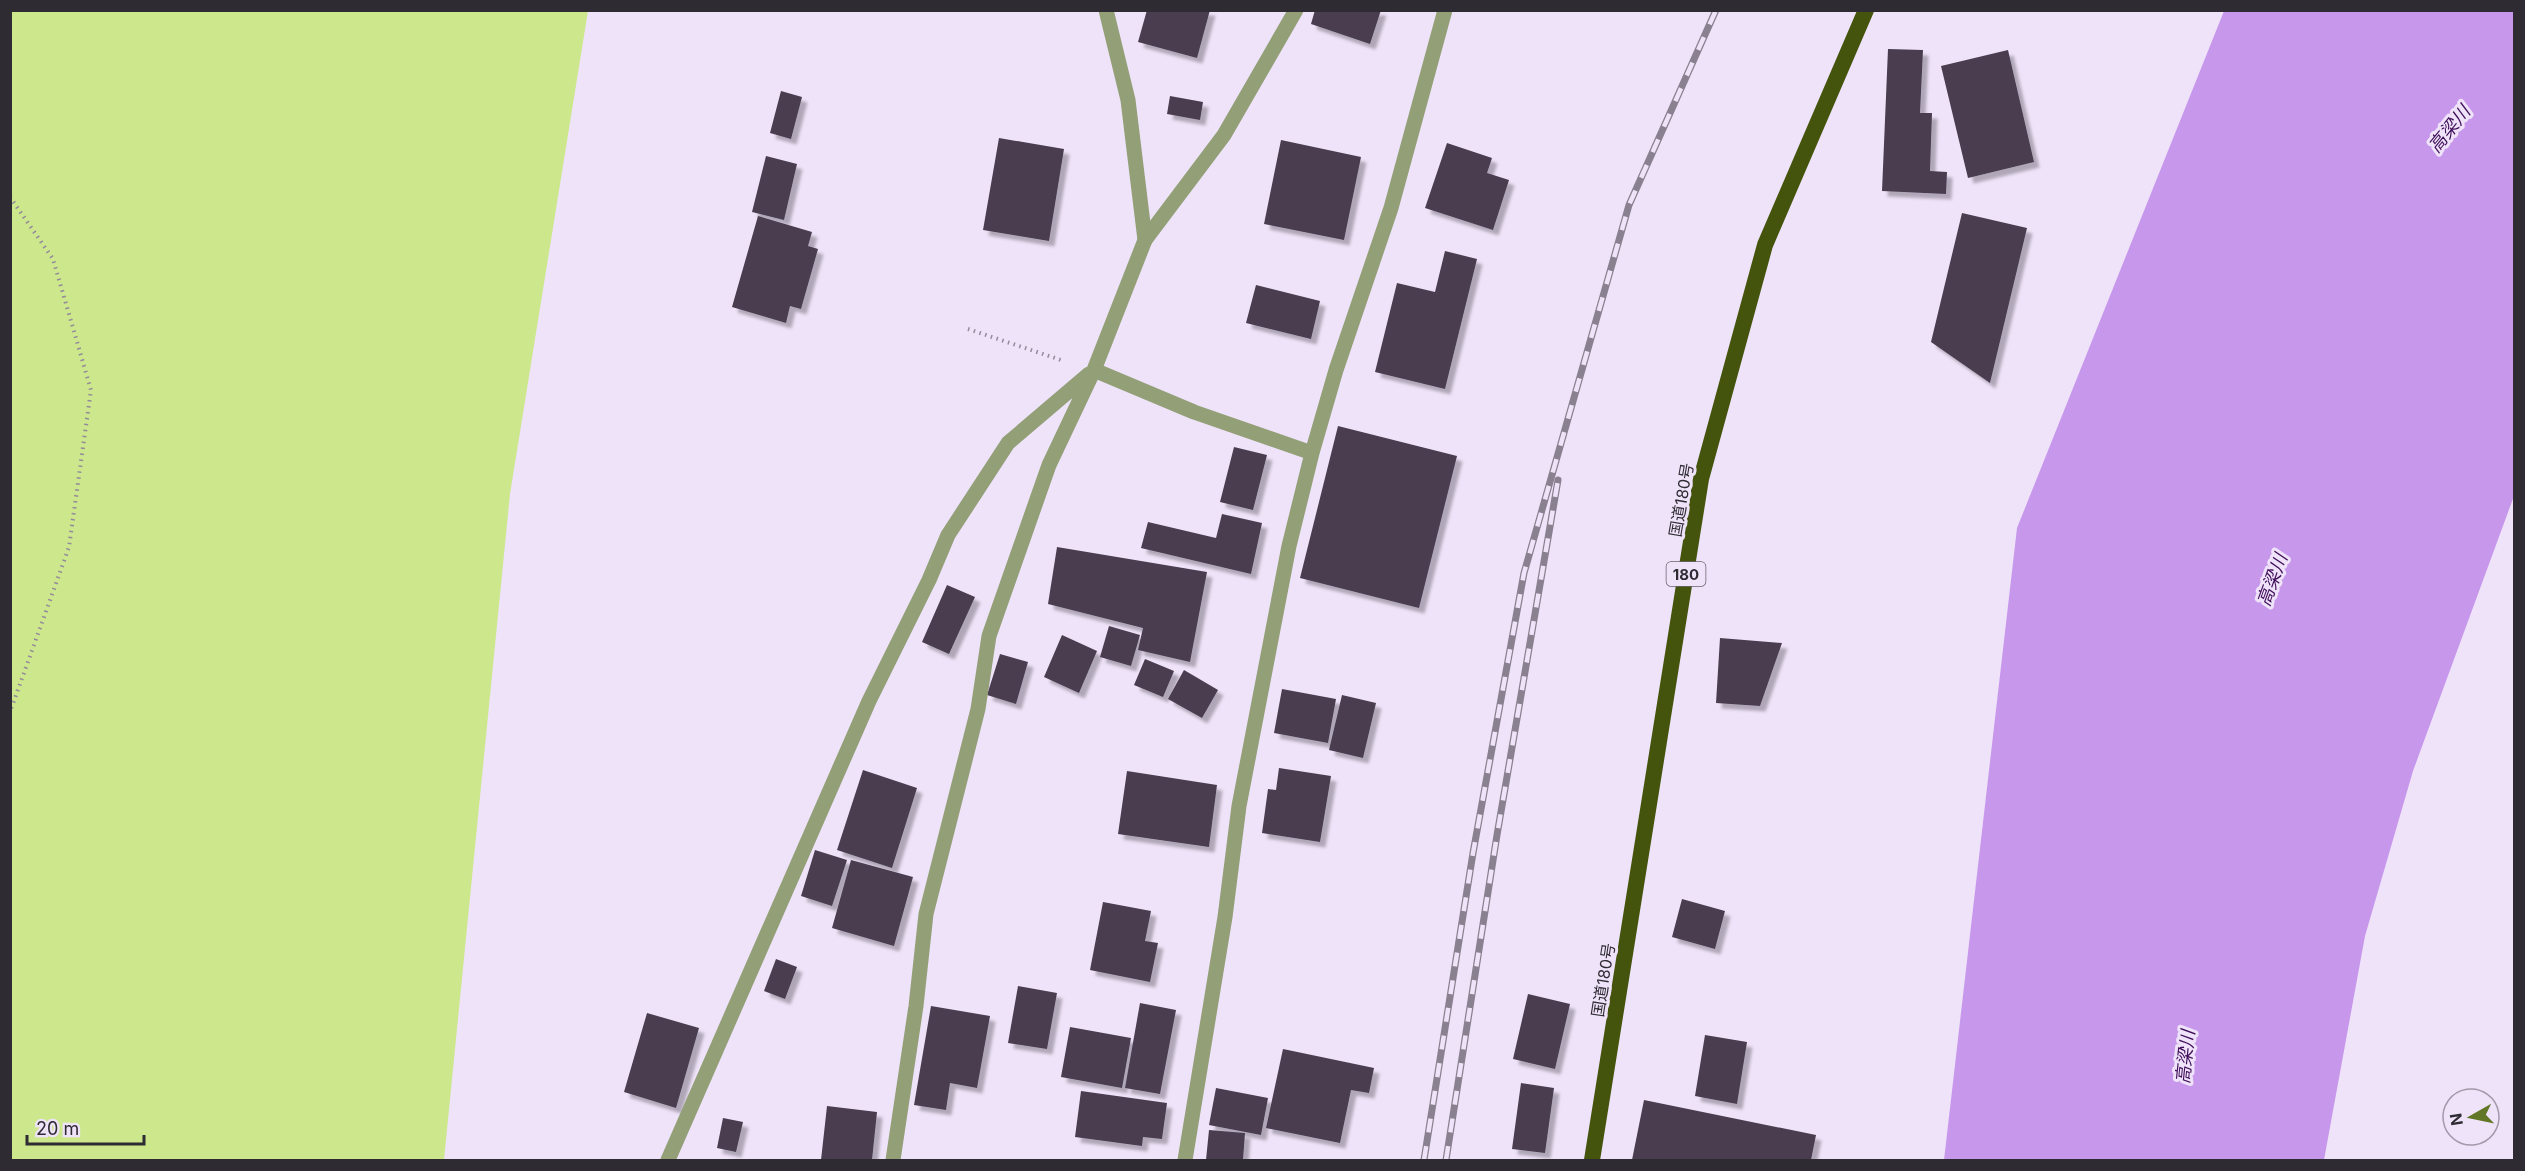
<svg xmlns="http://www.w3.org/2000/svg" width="2525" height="1171" font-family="Inter,'Noto Sans JP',sans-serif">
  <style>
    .green { fill: #cce78c }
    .water { fill: #c797ec }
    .building { fill: #483e50; filter: url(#shadow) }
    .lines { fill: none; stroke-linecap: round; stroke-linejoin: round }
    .path { stroke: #938b9a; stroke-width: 4; stroke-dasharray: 1.5 4.5; stroke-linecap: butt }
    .service { stroke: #929f77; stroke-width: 15 }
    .minor { stroke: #929f77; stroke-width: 15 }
    .trunk { stroke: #44540c; stroke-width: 16 }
    .rail-casing { stroke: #898190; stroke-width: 7 }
    .rail { stroke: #efe3f9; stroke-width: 4.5; stroke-dasharray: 14; stroke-linecap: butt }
    .labels { text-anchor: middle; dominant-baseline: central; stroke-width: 6; stroke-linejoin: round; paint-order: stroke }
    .shield { fill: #efe3f9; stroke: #69626e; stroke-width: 1.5 }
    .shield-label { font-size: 15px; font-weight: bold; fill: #2f2b33 }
    .street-label { font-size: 16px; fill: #2f2b33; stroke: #efe3f9 }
    .water-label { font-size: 18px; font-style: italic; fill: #3f0e5a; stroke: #efe3f9 }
  </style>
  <defs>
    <filter id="shadow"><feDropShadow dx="5.5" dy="5.5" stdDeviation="1.5" flood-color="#0004"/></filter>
  </defs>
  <rect width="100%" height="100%" fill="#efe3f9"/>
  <path class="green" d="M10,11H588L510,494L444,1160H11Z"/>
  <path class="water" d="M2224,11H2514V496L2413,771L2365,936L2324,1160H1944L2017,528Z"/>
  <path class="building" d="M1147,10H1210L1197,58L1138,42Z
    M1315,10H1381L1370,44L1311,24Z
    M1888,49L1923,50L1920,113H1932L1930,171L1947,172L1946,194L1882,191Z
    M2008,50L2034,162L1968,178L1941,66Z
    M781,91L802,97L791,139L770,133Z
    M1170,96L1203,102L1200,120L1167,114Z
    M999,138L1064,149L1049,241L983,230Z
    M1281,140L1361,157L1344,240L1264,224Z
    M1447,143L1492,158L1487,173L1509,180L1493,230L1425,208Z
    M766,156L797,164L784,220L752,212Z
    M1962,213L2027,228L1990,383L1931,342Z
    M758,216L812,232L808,246L818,249L801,309L790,306L786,323L732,307Z
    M1445,251L1477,259L1445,389L1375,372L1397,283L1435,292Z
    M1256,285L1320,301L1311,339L1246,323Z
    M1338,426L1457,456L1419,608L1300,578Z
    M1234,447L1267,455L1253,510L1220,502Z
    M1222,514L1262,523L1251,574L1141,548L1148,522L1216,538Z
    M1057,547L1207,572L1190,662L1138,650L1143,628L1048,604Z
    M947,585L975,597L949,654L922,642Z
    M1109,626L1140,635L1131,666L1100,657Z
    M1062,635L1097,651L1079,693L1044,677Z
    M1720,638L1782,643L1760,706L1716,703Z
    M1000,654L1028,662L1016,704L987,695Z
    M1145,659L1174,671L1163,697L1134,685Z
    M1184,670L1218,690L1202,718L1168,699Z
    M1282,689L1336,699L1328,743L1274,733Z
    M1342,695L1376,703L1363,758L1329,750Z
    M1279,768L1331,776L1320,842L1262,833L1268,789L1276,790Z
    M863,770L917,788L892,868L837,850Z
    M1127,771L1217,785L1209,847L1118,834Z
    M815,850L847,860L832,906L801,896Z
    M851,860L913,877L894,946L832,928Z
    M1682,899L1725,911L1715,949L1672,937Z
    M1103,902L1151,911L1145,941L1158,943L1150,982L1090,970Z
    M776,959L797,967L785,999L764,991Z
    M1018,986L1057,993L1047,1049L1008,1043Z
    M1528,994L1570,1004L1555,1069L1513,1059Z
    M1140,1003L1176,1010L1160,1094L1125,1088Z
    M931,1006L990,1016L977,1088L950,1083L946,1110L914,1105Z
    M647,1013L699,1028L676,1108L624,1092Z
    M1070,1027L1131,1038L1122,1088L1061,1077Z
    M1705,1035L1747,1042L1737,1104L1695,1096Z
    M1283,1049L1374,1068L1369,1093L1351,1090L1340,1143L1266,1128Z
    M1521,1083L1554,1088L1545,1153L1512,1149Z
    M1216,1088L1268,1098L1261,1135L1209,1125Z
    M1081,1091L1167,1103L1162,1139L1143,1137L1142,1146L1075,1137Z
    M1644,1100L1816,1135L1811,1160H1632Z
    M827,1106L877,1112L872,1160H821Z
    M723,1118L743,1122L736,1152L717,1148Z
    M1209,1130L1245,1133L1243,1160H1206Z"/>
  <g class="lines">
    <path class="path" d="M10,197L53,259L91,390L69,547L10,712
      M968,329L1061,360"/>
    <path class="service" d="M1145,240L1224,135L1296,10"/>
    <path class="minor" d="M1094,370L1194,412L1312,453
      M668,1160L869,701L929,580L948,535L1008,443L1089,374
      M893,1160L916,1006L926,914L978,709L989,636L1049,465L1094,370L1145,240L1128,100L1106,10
      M1185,1160L1225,917L1239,806L1289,546L1312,453L1336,370L1391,208L1445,10"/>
    <path class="trunk" d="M1592,1160L1701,479L1765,245L1866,10"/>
    <g class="rail-casing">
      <path id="rail" d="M1424,1160L1473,853L1524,573L1629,205L1716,10
        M1446,1160L1497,835L1558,480"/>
    </g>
    <use href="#rail" class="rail"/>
  </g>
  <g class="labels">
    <rect class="shield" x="1666.5" y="562" width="39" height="24" rx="4.5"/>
    <g class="shield-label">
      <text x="1686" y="574">180</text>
    </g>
    <g class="street-label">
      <text transform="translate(1681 500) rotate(-80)">国道180号</text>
      <text transform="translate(1603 980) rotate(-81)">国道180号</text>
    </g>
    <g class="water-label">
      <text transform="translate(2449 129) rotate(-51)">高梁川</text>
      <text transform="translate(2272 580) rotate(-70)">高梁川</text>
      <text transform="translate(2185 1057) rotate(-84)">高梁川</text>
    </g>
  </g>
  <rect width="2525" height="1171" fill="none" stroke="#2f2b33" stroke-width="24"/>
  <g transform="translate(2471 1117) rotate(261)"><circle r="28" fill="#efe3f9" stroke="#a299aa" stroke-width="1.5"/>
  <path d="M0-4.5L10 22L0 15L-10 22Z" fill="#617626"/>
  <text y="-9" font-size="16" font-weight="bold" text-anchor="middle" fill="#2f2b33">N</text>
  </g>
  <path d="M27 1135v9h117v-9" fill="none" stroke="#2f2b33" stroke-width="3"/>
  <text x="36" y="1135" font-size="18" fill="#2f2b33" stroke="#efe3f9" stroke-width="4.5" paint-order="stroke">20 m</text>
</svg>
